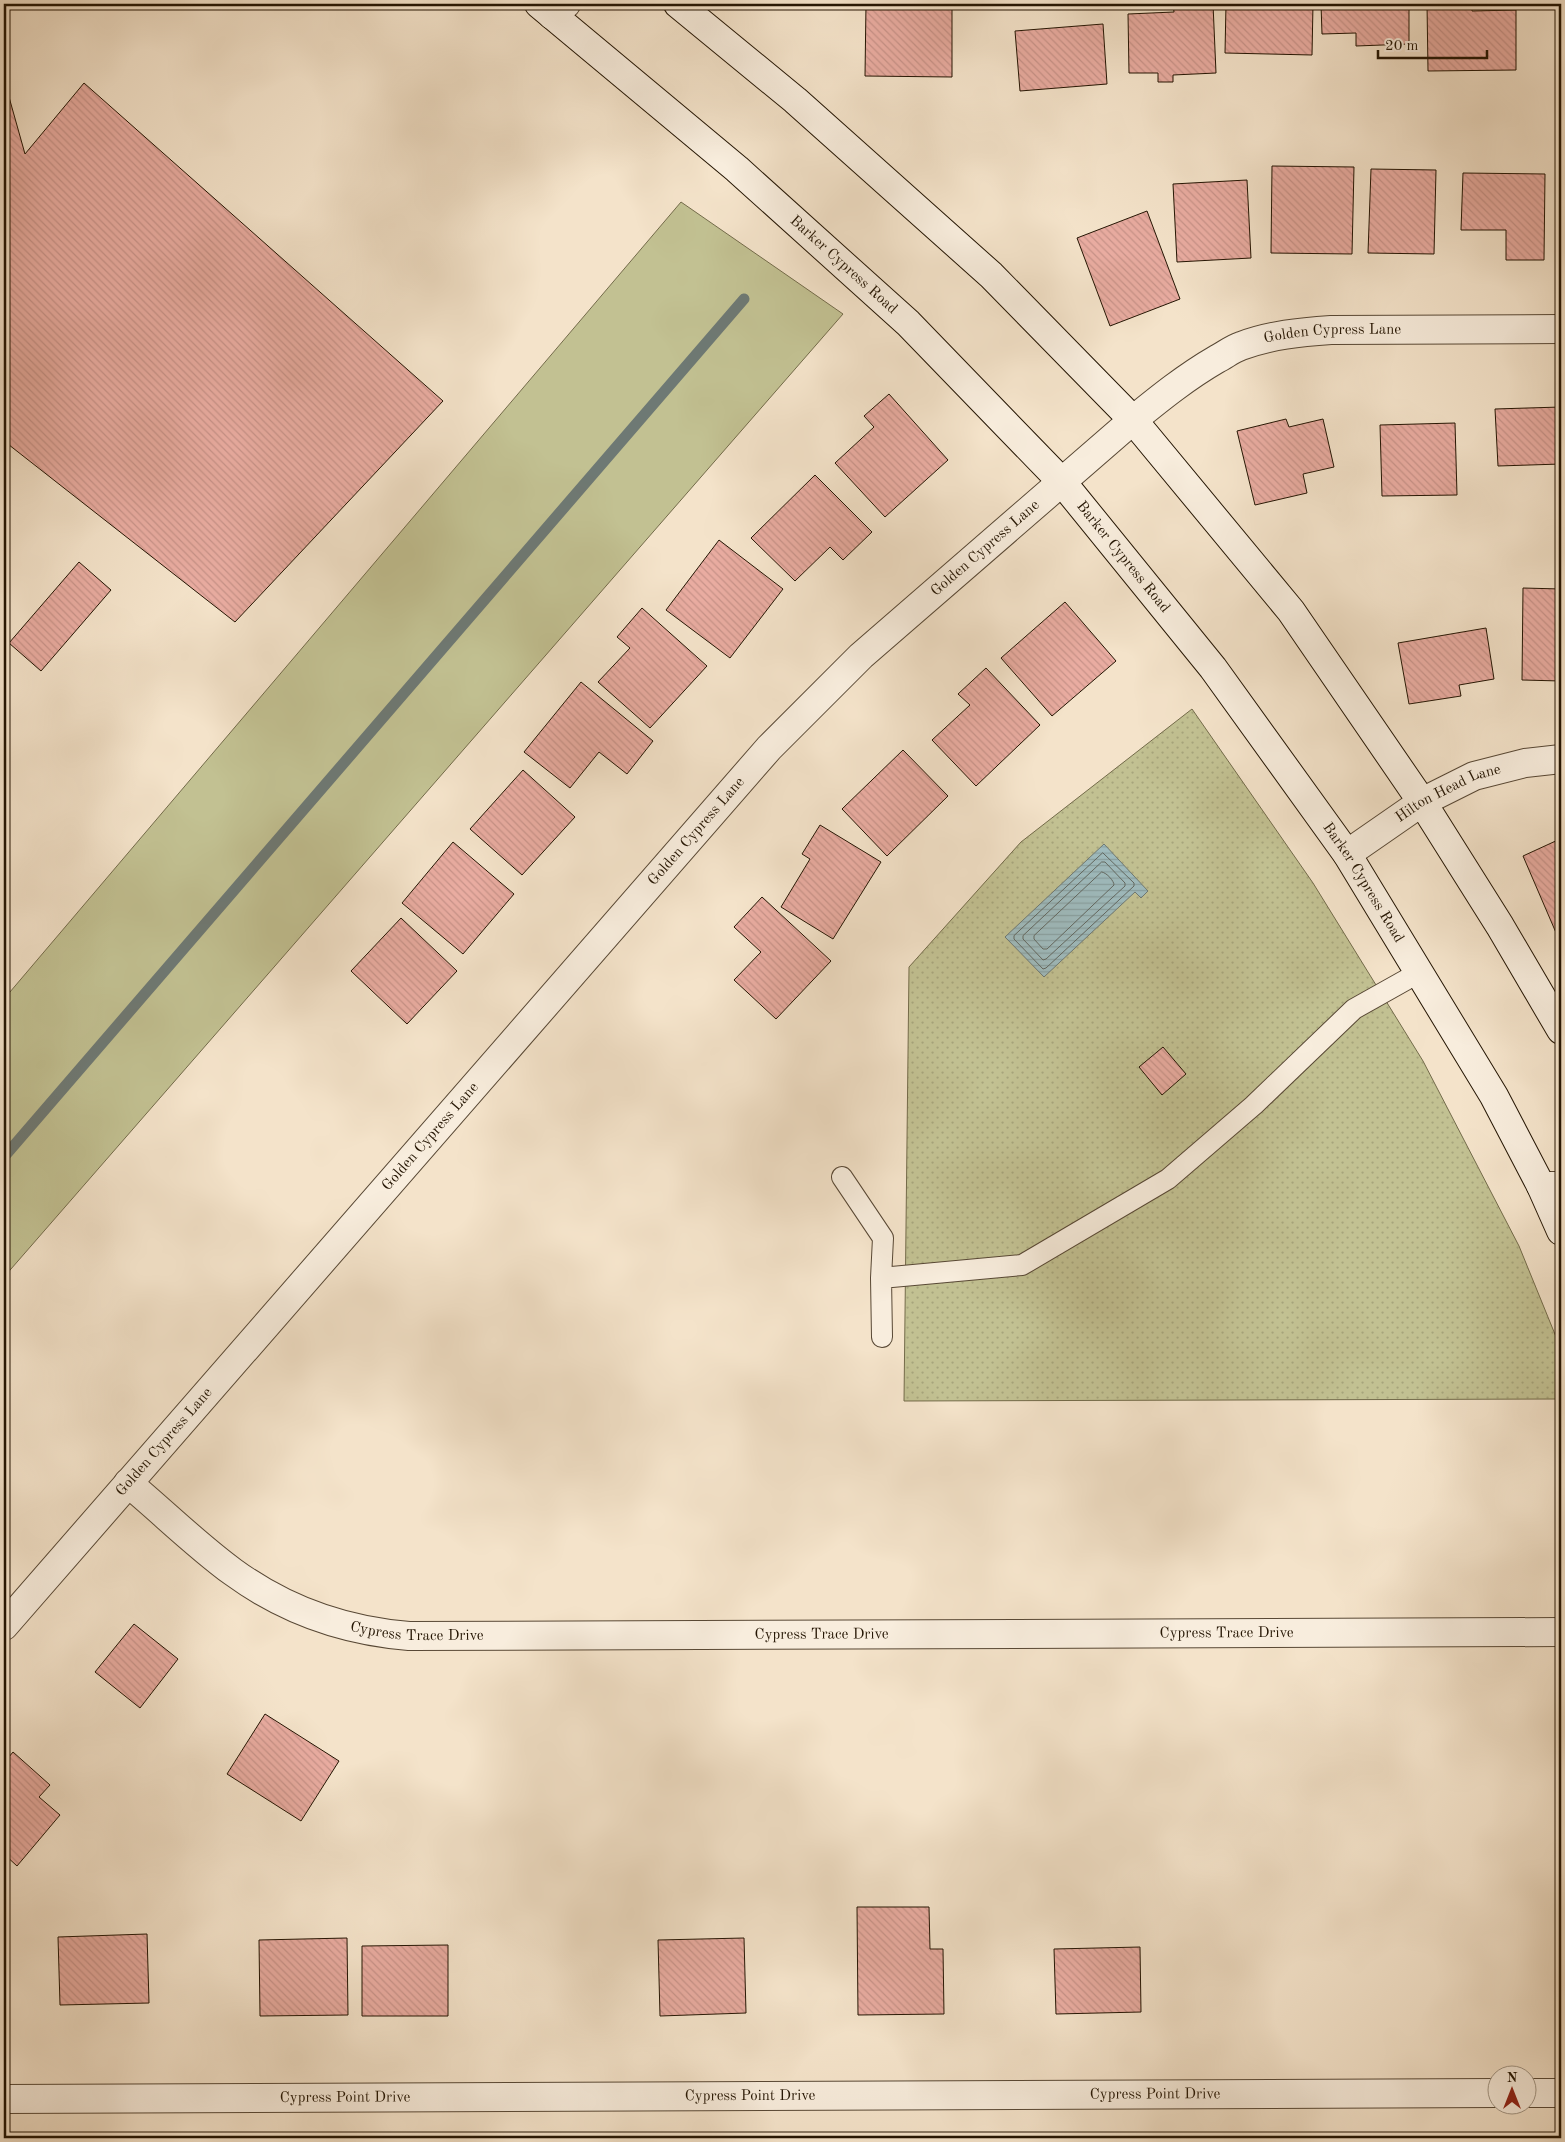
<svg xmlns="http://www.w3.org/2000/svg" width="1565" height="2142" font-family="'Old Standard TT',serif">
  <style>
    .green { fill: #c2c192; stroke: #736b4a }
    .park { fill: url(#park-dots); stroke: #736b4a }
    .water { fill: url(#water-rules); stroke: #6e7974 }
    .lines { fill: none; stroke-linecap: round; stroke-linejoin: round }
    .shore { stroke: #626861; stroke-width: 1 }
    .stream { stroke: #6e7974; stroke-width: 11 }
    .building { fill: url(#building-back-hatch); stroke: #241503 }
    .service-casing { stroke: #584835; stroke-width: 22 }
    .minor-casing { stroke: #584835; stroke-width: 30 }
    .secondary-casing { stroke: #241503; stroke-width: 30 }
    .service { stroke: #f8eddd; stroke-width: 20 }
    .minor { stroke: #f8eddd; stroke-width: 28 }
    .secondary { stroke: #f8eddd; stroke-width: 28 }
    .labels { text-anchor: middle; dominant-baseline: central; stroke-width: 4; stroke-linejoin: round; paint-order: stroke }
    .street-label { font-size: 15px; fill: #241503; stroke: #f8eddd }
  </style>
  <defs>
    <pattern id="park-dots" width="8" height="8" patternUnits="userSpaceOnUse" patternTransform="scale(1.25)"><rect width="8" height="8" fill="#c2c192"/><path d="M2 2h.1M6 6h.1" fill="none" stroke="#a7a57c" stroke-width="1.8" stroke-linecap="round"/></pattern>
    <pattern id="water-rules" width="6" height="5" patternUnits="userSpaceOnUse" patternTransform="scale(1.25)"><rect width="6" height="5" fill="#9fbcbf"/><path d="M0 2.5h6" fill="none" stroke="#89a1a2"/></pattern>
    <pattern id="building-back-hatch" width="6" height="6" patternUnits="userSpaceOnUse" patternTransform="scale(1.25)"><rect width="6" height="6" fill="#e9aca1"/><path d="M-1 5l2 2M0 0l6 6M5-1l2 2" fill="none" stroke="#c89389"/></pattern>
  </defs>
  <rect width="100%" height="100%" fill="#f4e3ca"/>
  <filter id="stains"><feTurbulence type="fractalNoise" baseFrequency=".004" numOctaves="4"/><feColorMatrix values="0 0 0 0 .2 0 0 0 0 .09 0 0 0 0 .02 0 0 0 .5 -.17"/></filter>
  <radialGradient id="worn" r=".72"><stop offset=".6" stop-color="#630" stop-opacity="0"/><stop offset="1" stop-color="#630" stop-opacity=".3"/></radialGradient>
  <path class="green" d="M681,202L843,314L4,1277V999Z"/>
  <path class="park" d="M1192,709L1313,883L1423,1061L1519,1246L1561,1349V1399L904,1401L909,967L1021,842Z"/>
  <path class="water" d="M1104,844L1148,891L1141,898L1135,892L1044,977L1005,937Z"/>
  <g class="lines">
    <path class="shore" d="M1103,853L1134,883V886L1046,968L1043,969L1014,939V936Z
      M1102,862H1105L1125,883V886L1046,959L1043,960L1023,939V936Z
      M1102,872C1107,873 1114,881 1114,885L1047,949H1043L1034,939V936Z"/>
    <path class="stream" d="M4,1157L744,299"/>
  </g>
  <path class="building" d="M866,4H952V77L865,76Z
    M1173,4H1213L1216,73L1173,75V82H1158V73H1129L1128,14L1174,12Z
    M1226,4H1313L1312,55L1225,53Z
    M1321,4H1409V44L1356,46V33L1322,34Z
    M1427,4H1472V11L1516,10V70L1428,71Z
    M1103,24L1107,84L1020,91L1015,31Z
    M84,83L443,401L235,622L4,441V92L9,97L25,154Z
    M1272,166L1354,167L1352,254L1271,253Z
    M1371,169L1436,170L1434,254L1368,253Z
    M1463,173L1545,174L1544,260H1506V230H1461Z
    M1247,180L1251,258L1177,262L1173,184Z
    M1147,211L1180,299L1110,326L1077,238Z
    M889,394L948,460L885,517L835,463L874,427L864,416Z
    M1561,407V464L1498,466L1495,409Z
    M1286,419L1289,427L1323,419L1334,467L1303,474L1307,493L1255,505L1237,431Z
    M1455,423L1457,495L1382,496L1380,425Z
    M815,475L872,532L843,560L830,547L795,581L751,538Z
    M719,540L783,589L730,658L666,610Z
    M79,562L111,590L41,671L9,643Z
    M1523,588L1561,589V681L1522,680Z
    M1065,602L1116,661L1052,716L1001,658Z
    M642,608L707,666L650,728L598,682L630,648L617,637Z
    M1486,628L1494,679L1459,685L1461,696L1409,704L1398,643Z
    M986,668L1040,725L976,786L932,740L970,705L958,694Z
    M581,682L653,741L627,774L599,752L570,788L524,752Z
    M903,750L948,796L887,856L842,809Z
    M523,770L575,817L522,875L470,829Z
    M820,825L881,862L833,939L781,907L810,859L802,854Z
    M1560,839L1561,842L1560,942L1523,856Z
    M453,842L514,894L463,954L402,903Z
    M762,897L831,961L776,1019L734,980L761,952L734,927Z
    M401,918L457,971L407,1024L351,971Z
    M1163,1047L1186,1074L1162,1095L1139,1067Z
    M134,1624L178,1659L140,1708L95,1672Z
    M265,1714L339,1761L301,1821L227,1774Z
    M13,1752L50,1785L39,1797L60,1815L17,1866L4,1854V1763Z
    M857,1907H929L930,1949H943L944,2014L858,2015Z
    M147,1934L149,2003L60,2005L58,1937Z
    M347,1938L348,2015L260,2016L259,1940Z
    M744,1938L746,2013L660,2016L658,1940Z
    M448,1945V2016H362V1946Z
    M1140,1947L1141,2012L1056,2014L1054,1949Z"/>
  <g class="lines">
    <g class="service-casing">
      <path id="service" d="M842,1177L883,1238L881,1278L882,1337
        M881,1278L1022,1265L1168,1179L1254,1105L1354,1009L1420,972"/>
    </g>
    <g class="minor-casing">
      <g id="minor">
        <path d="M552,15L566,4"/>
        <path id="s1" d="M1347,854L1422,802L1474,776L1525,763L1561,759"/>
        <path d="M1541,1186H1561"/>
        <path id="s2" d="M128,1483C163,1512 196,1545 233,1572C285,1610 345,1631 409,1636L1561,1632"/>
        <path id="s3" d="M4,1626L769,748L861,656L1133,420C1160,398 1186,377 1217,359C1225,355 1232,349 1241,346C1270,335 1301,332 1331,330L1561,329"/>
        <path d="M1528,2093H1561"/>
        <path id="s4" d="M4,2099L1498,2093"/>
      </g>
    </g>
    <g class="secondary-casing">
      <g id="secondary">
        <path id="s5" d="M539,4L737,169L908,323L1062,482L1213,668L1347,854L1494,1096L1541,1186L1561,1231"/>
        <path d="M678,4L795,100L991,275L1133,420L1291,611L1422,802L1500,926L1561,1030"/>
      </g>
    </g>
    <use href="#service" class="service"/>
    <use href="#minor" class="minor"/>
    <use href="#secondary" class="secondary"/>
  </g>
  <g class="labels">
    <g class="street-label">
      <text stroke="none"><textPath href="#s5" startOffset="401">Barker Cypress Road</textPath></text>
      <text stroke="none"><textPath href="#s3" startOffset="1879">Golden Cypress Lane</textPath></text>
      <text stroke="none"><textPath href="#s3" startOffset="1459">Golden Cypress Lane</textPath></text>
      <text stroke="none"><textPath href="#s5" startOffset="806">Barker Cypress Road</textPath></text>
      <text stroke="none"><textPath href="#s1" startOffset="119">Hilton Head Lane</textPath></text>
      <text stroke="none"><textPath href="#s3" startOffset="1054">Golden Cypress Lane</textPath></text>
      <text stroke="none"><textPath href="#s5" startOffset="1211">Barker Cypress Road</textPath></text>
      <text stroke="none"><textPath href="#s3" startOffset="649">Golden Cypress Lane</textPath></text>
      <text stroke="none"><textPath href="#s3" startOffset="244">Golden Cypress Lane</textPath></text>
      <text stroke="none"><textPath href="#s2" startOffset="335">Cypress Trace Drive</textPath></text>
      <text stroke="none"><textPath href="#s2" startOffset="1145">Cypress Trace Drive</textPath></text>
      <text stroke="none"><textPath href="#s2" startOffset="740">Cypress Trace Drive</textPath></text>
      <text stroke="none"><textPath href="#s4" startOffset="1151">Cypress Point Drive</textPath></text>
      <text stroke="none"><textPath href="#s4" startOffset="746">Cypress Point Drive</textPath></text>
      <text stroke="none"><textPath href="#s4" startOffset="341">Cypress Point Drive</textPath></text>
    </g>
  </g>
  <rect width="1565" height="2142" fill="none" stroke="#f4e3ca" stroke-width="20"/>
  <rect x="5" y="5" width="1555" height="2132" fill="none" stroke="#241503" stroke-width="2.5"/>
  <rect x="10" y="10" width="1545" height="2122" fill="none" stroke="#241503"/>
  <g transform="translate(1512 2090)"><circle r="24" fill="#f8eddd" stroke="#a39786"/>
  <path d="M0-4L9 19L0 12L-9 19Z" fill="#8f2418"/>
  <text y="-8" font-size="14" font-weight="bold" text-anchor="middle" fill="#241503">N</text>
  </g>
  <path d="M1378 50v8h109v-8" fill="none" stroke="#241503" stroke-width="2.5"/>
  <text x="1385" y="50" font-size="15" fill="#241503" stroke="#f8eddd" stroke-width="4" paint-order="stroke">20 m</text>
  <rect width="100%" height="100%" filter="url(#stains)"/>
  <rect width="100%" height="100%" fill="url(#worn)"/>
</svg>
